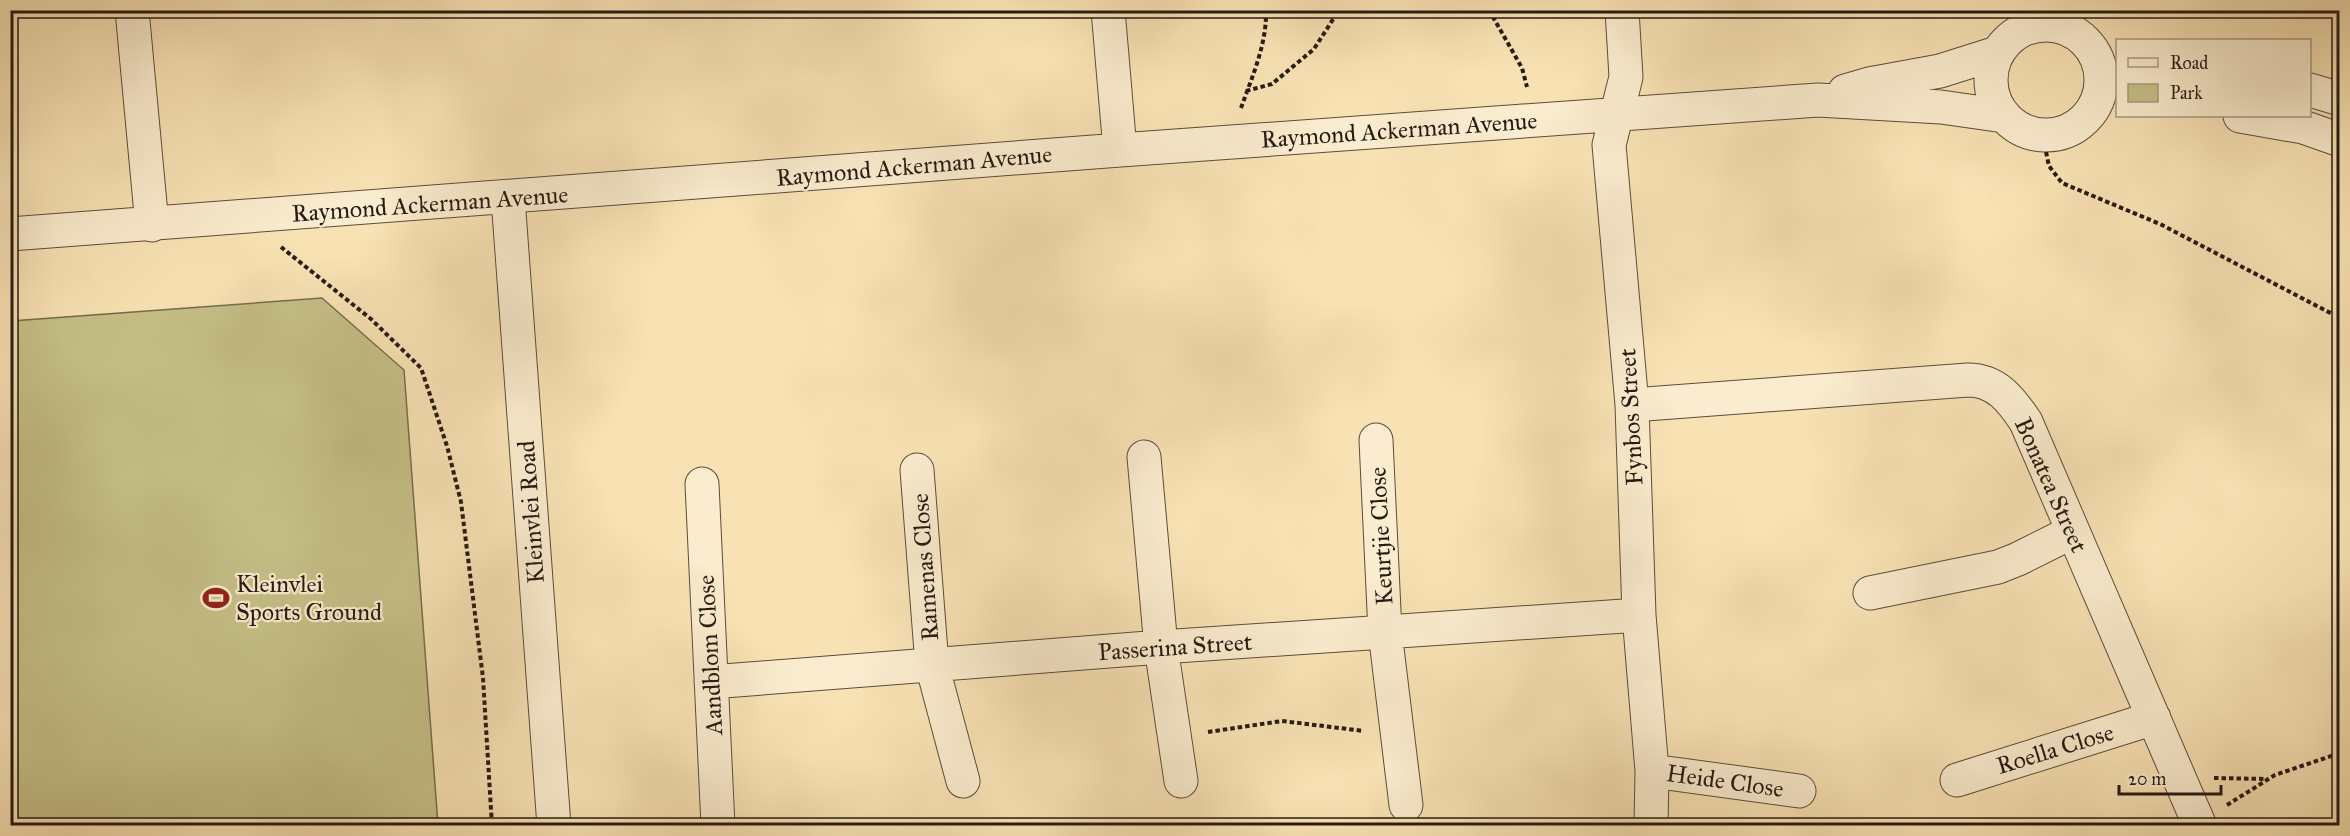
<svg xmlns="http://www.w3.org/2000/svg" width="2350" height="836" font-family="'IM FELL Great Primer',serif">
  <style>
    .green { fill: #c5c087; stroke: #766d4d; stroke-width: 1.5 }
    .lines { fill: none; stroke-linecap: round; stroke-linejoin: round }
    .minor-casing { stroke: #5b4c3b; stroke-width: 35 }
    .path { stroke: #271a13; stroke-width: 4; stroke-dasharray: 4.5 3; stroke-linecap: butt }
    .minor { stroke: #faecce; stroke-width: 33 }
    .labels { text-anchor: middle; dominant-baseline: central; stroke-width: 4.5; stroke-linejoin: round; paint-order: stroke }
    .street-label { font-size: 24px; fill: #271a13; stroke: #faecce }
    .poi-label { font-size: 24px; fill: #271a13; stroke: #faecce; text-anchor: start }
  </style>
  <rect width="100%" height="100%" fill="#f8e2b4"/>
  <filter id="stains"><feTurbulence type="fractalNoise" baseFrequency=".00333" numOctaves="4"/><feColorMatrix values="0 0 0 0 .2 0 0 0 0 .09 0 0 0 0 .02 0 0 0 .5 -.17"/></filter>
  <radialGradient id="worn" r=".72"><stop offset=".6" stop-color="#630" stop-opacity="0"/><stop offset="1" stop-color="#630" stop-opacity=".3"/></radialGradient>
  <path class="green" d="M322,298L404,370L438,825H11V321Z"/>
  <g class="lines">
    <g class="minor-casing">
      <path id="minor" d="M132,10L152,225
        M1108,10L1120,150
        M1622,10L1626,77L1609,145L1632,405L1639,615L1652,771L1651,826
        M1991 80a55 55 0 1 1 110 0a55 55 0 1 1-110 0Z
        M2310,90L2340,99
        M1845,91L1869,84L1940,71L1997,53
        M2240,116L2303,127L2340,140
        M508,198L554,826
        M10,234L1120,150L1818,100L1941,107L2004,116
        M1632,405L1968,380C1997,380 2012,401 2026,422L2200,826
        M1376,440L1385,632L1406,805
        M1144,457L1161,647L1181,781
        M917,470L932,665L963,781
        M702,484L718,826
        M1870,593L1998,567L2018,559L2072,532
        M711,682L1161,647L1639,615
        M1652,771L1799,791
        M1957,780L2154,718"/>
    </g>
    <path class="path" d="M1489,10L1522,68L1527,87
      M1246,91L1272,84L1314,49L1339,10
      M1241,108C1252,77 1267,44 1266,10
      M2046,152L2049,166L2062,183L2160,224L2340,318
      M281,247L371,319L421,368L447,446L461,502L483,678L492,826
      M1208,732L1282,721L1364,731
      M2214,778L2267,779
      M2227,805L2275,775L2340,753"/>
    <use href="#minor" class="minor"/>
  </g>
  <defs>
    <g id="stadium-bare" transform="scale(2.07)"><path d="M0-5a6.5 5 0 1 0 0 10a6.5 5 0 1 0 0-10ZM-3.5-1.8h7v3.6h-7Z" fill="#8f2418" stroke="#faecce" stroke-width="2.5" paint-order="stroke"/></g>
  </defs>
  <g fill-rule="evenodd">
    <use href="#stadium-bare" x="216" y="598"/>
  </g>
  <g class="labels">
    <g class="street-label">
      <text transform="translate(1399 130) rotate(-4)">Raymond Ackerman Avenue</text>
      <text transform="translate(914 166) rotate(-5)">Raymond Ackerman Avenue</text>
      <text transform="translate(430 204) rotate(-4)">Raymond Ackerman Avenue</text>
      <text transform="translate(1631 417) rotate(-93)">Fynbos Street</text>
      <text transform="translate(2051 485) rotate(66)">Bonatea Street</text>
      <text transform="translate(531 512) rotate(-94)">Kleinvlei Road</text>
      <text transform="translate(1381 536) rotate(-93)">Keurtjie Close</text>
      <text transform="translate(925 567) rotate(-94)">Ramenas Close</text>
      <text transform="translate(1175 647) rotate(-4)">Passerina Street</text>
      <text transform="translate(710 655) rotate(-93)">Aandblom Close</text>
      <text transform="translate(2055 749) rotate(-17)">Roella Close</text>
      <text transform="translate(1725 781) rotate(8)">Heide Close</text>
    </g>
    <g class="poi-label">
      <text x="236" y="584">Kleinvlei<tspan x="236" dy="28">Sports Ground</tspan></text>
    </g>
  </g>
  <rect width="2350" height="836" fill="none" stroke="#f8e2b4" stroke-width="36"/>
  <rect x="12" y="12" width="2326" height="812" fill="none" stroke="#271a13" stroke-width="3"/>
  <rect x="18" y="18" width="2314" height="800" fill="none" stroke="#271a13" stroke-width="1.5"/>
  <rect x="2116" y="39" width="195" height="78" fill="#faecce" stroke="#a69883" stroke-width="1.5"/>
  <rect x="2128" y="58" width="30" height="9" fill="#faecce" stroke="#a69883" stroke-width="1.5"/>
  <text x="2170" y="69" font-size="18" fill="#271a13">Road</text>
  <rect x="2128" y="84" width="30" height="18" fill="#c5c087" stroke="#a69883" stroke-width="1.5"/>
  <text x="2170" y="99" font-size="18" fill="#271a13">Park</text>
  <path d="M2119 785v9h102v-9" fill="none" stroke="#271a13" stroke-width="3"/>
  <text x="2128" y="785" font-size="18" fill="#271a13" stroke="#faecce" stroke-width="4.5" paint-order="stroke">20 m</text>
  <rect width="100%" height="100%" filter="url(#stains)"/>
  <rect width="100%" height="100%" fill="url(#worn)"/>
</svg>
